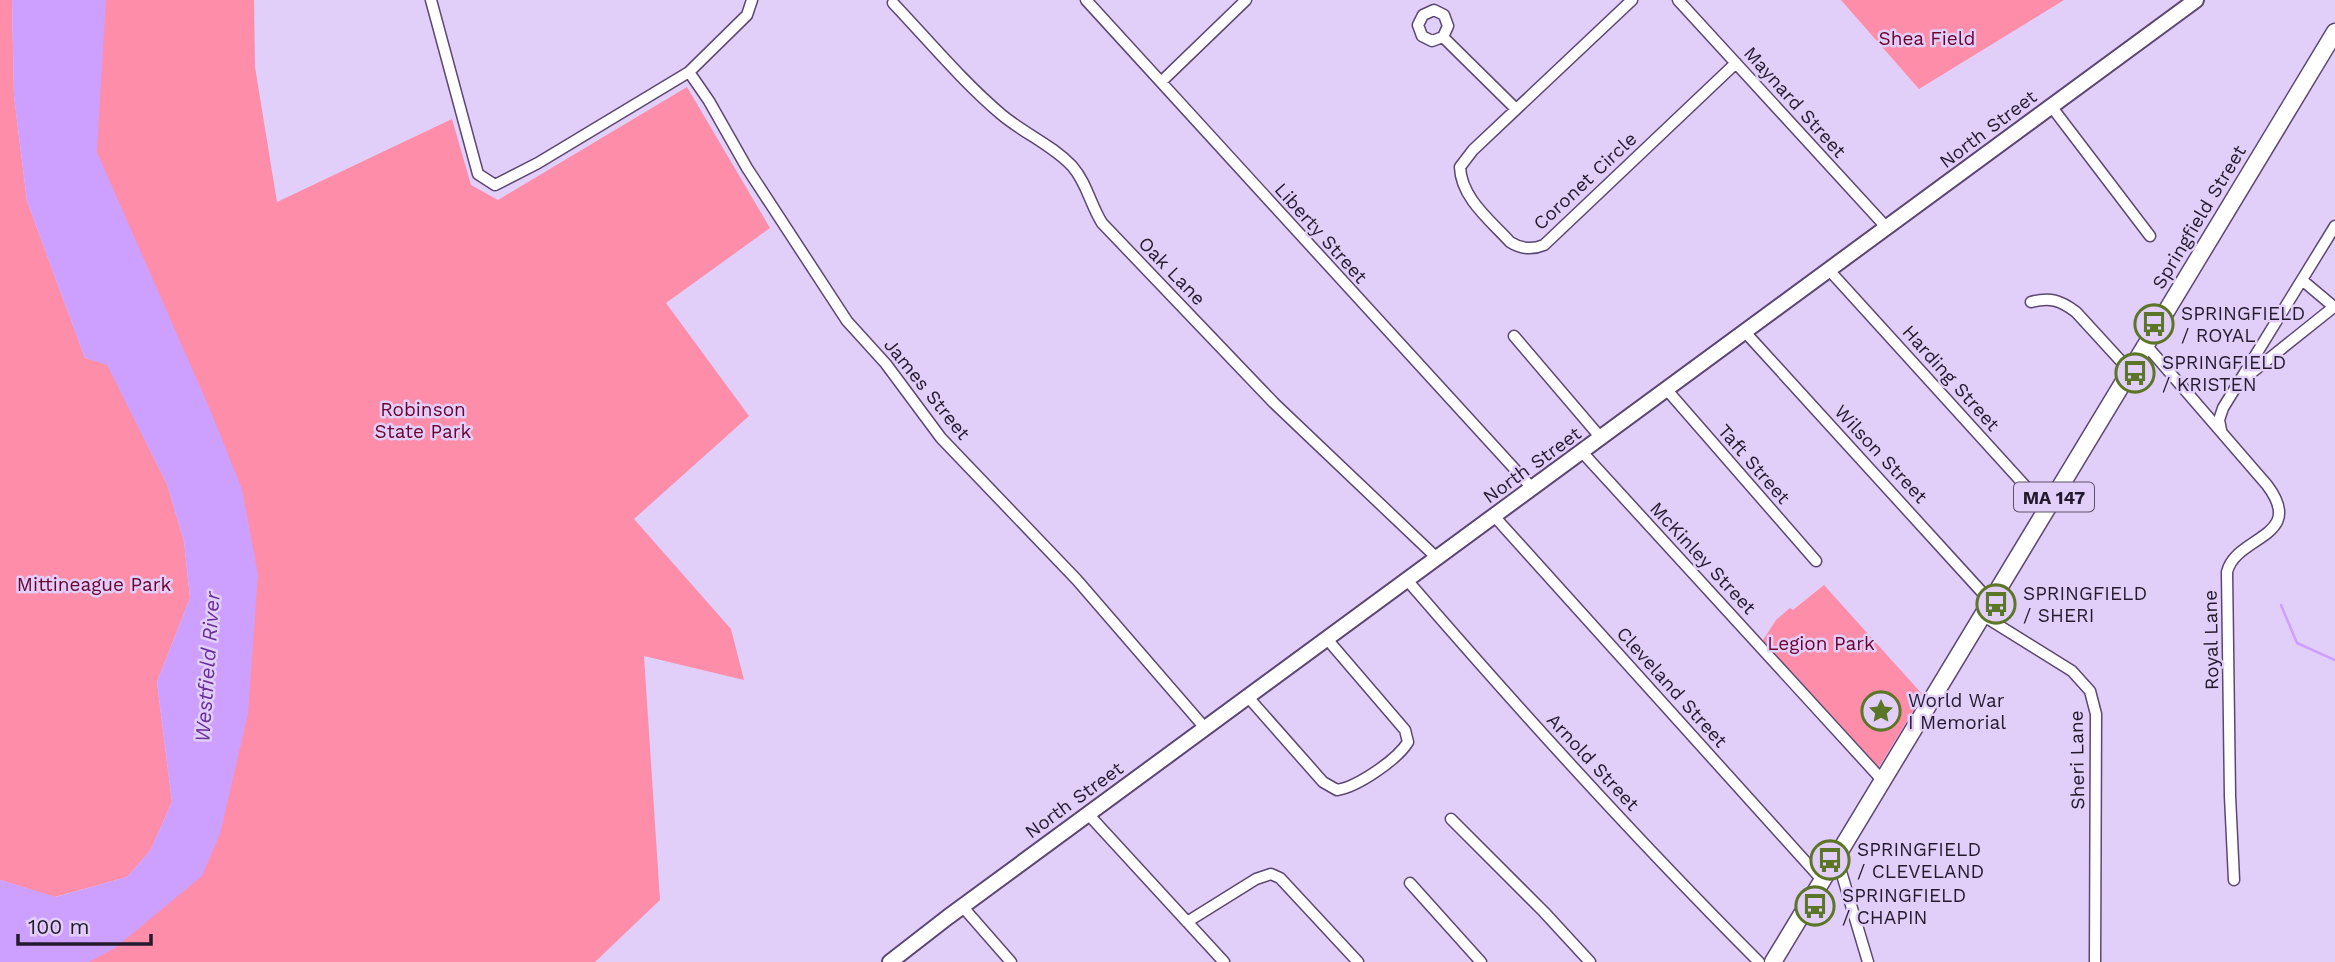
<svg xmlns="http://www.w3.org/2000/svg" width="2335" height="962" font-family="'Work Sans',sans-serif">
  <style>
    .green { fill: #fd8da8 }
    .water { fill: #cd9fff }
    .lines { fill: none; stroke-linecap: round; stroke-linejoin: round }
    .stream { stroke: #cd9fff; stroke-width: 2.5 }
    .street-casing { stroke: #5c4773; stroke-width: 13 }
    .secondary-casing { stroke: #5c4773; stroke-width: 18 }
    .primary-casing { stroke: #5c4773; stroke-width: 19 }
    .street { stroke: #fff; stroke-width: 10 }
    .secondary { stroke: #fff; stroke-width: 14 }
    .primary { stroke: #fff; stroke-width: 16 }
    .labels { text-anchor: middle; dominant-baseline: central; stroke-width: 5; stroke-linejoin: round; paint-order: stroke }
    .shield { fill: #e2cff9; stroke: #5c506a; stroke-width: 2 }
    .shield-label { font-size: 18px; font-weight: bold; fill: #231a2d }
    .park-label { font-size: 19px; fill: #6c012e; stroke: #e2cff9 }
    .street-label { font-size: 19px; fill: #231a2d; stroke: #e2cff9 }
    .poi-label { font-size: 19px; fill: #231a2d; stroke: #e2cff9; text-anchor: start }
    .water-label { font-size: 21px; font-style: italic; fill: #6b2f9c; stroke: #e2cff9 }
  </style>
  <rect width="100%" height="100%" fill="#e2cff9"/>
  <path class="green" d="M0,0H12L14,96L27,201L85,358L107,364L167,484L184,541L190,598L157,682L172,802L150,851L127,877L55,897L0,880Z
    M59,0H254L255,67L277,202L452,119L471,185L498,200L687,87L770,228L666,303L749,416L634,519L731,629L744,680L644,656L660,900L595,962H0L174,874L214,631L118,323Z
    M1841,0H2064L1919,89Z
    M1824,585L1923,695L1879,767L1763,640L1776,620L1790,608L1793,610Z"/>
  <path class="water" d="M12,0H106L97,152L212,414L242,489L258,574L248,714L220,834L202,876L115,948L89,962H0V880L56,897L127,877L150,851L172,802L157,682L190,598L184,541L167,484L107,365L85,358L27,201L14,96Z"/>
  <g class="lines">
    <path class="stream" d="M2281,605L2297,643L2335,660"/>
    <g class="street-casing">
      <path id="street" d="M431,0L478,174L495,185L538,163L689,72L747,15L752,0
        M1086,0L1532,488
        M1632,0L1473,150L1460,167C1461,198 1491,221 1510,242C1521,249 1532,250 1544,245L1736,63
        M1678,0L1887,228
        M893,3C929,41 963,82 1002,115C1025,134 1052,145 1072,166C1087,183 1090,204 1102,223L1274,403L1437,558
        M1443,37L1432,41L1422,36L1418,25L1423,15L1434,10L1444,15L1448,26L1443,37L1516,109
        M689,72L709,101L747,168L847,321L886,364L941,438L1077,580L1205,728
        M1161,82L1246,0
        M2051,106L2150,236
        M1829,270L2047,510
        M2302,280L2334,307
        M2031,302C2050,297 2060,300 2076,312L2130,371
        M1745,332L1990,601
        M1514,336L1601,438
        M2146,345L2267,485C2307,538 2236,535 2227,572L2230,796L2234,880
        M2245,378L2335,306
        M1667,390L1816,561
        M2221,430L2219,420L2223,408L2335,226
        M1582,452L1883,781
        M1494,516L1823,881
        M1407,580C1520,711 1637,840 1759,962
        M1982,615L2072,671L2090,691L2096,714L2095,962
        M1248,697L1323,782L1337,790C1357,787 1397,760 1408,742L1405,730L1327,639
        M1088,814L1224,962
        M1451,819L1544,912L1590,962
        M1837,858L1868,962
        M1410,883L1481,962
        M962,906L1011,962
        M1187,922L1256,879L1271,874L1280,878L1358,962"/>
    </g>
    <g class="secondary-casing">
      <path id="secondary" d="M890,962L948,917L2196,0"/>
    </g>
    <g class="primary-casing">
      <path id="primary" d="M1773,962L2335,32"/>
    </g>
    <use href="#street" class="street"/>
    <use href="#secondary" class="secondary"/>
    <use href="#primary" class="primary"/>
  </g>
  <defs>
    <g id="bus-ring" transform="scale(2.0125)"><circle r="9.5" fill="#e2cff9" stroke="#5c7628" stroke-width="1.5"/><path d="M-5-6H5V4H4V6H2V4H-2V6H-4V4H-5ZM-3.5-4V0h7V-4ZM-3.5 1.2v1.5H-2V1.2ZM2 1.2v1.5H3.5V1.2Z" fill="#5c7628"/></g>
    <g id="sight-ring" transform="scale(2.0125)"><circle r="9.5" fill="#e2cff9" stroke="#5c7628" stroke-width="1.5"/><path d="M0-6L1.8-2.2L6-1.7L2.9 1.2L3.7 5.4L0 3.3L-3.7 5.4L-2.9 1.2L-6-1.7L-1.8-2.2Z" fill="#5c7628"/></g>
  </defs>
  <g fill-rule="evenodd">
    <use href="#bus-ring" x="2154" y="324"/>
    <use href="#bus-ring" x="2135" y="373"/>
    <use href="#bus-ring" x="1996" y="604"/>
    <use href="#sight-ring" x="1881" y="711"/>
    <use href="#bus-ring" x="1830" y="860"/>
    <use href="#bus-ring" x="1815" y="906"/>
  </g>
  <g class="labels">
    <rect class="shield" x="2014" y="482.5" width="80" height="29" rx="5"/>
    <g class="shield-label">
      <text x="2054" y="497">MA 147</text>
    </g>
    <g class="park-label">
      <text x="1927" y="38">Shea Field</text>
      <text x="423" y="409">Robinson<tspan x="423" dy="22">State Park</tspan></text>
      <text x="94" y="584">Mittineague Park</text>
      <text x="1821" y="643">Legion Park</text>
    </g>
    <g class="street-label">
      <text transform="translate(1795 102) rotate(48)">Maynard Street</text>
      <text transform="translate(1988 129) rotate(-37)">North Street</text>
      <text transform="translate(1585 181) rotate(-43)">Coronet Circle</text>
      <text transform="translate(2199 217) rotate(-59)">Springfield Street</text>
      <text transform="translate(1321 233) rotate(48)">Liberty Street</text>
      <text transform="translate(1172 271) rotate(46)">Oak Lane</text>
      <text transform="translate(1951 378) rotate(48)">Harding Street</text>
      <text transform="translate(927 389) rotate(51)">James Street</text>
      <text transform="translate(1881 454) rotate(47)">Wilson Street</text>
      <text transform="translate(1754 464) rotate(49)">Taft Street</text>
      <text transform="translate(1532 465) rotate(-36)">North Street</text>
      <text transform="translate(1703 558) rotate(47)">McKinley Street</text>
      <text transform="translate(2211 640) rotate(-91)">Royal Lane</text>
      <text transform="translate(1672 687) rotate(48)">Cleveland Street</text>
      <text transform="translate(2077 760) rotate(-91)">Sheri Lane</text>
      <text transform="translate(1593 762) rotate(47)">Arnold Street</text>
      <text transform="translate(1074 800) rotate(-36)">North Street</text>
    </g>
    <g class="poi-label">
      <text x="2181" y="313">SPRINGFIELD<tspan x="2181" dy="22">/ ROYAL</tspan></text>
      <text x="2162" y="362">SPRINGFIELD<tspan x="2162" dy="22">/ KRISTEN</tspan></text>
      <text x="2023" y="593">SPRINGFIELD<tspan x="2023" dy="22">/ SHERI</tspan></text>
      <text x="1908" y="700">World War<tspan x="1908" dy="22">I Memorial</tspan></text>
      <text x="1857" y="849">SPRINGFIELD<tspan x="1857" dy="22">/ CLEVELAND</tspan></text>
      <text x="1842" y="895">SPRINGFIELD<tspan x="1842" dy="22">/ CHAPIN</tspan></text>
    </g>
    <g class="water-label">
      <text transform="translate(207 667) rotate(-86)">Westfield River</text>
    </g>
  </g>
  <path d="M18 934v10h133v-10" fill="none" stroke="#231a2d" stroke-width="3.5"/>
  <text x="28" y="934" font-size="21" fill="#231a2d" stroke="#e2cff9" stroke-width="5" paint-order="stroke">100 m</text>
</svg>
